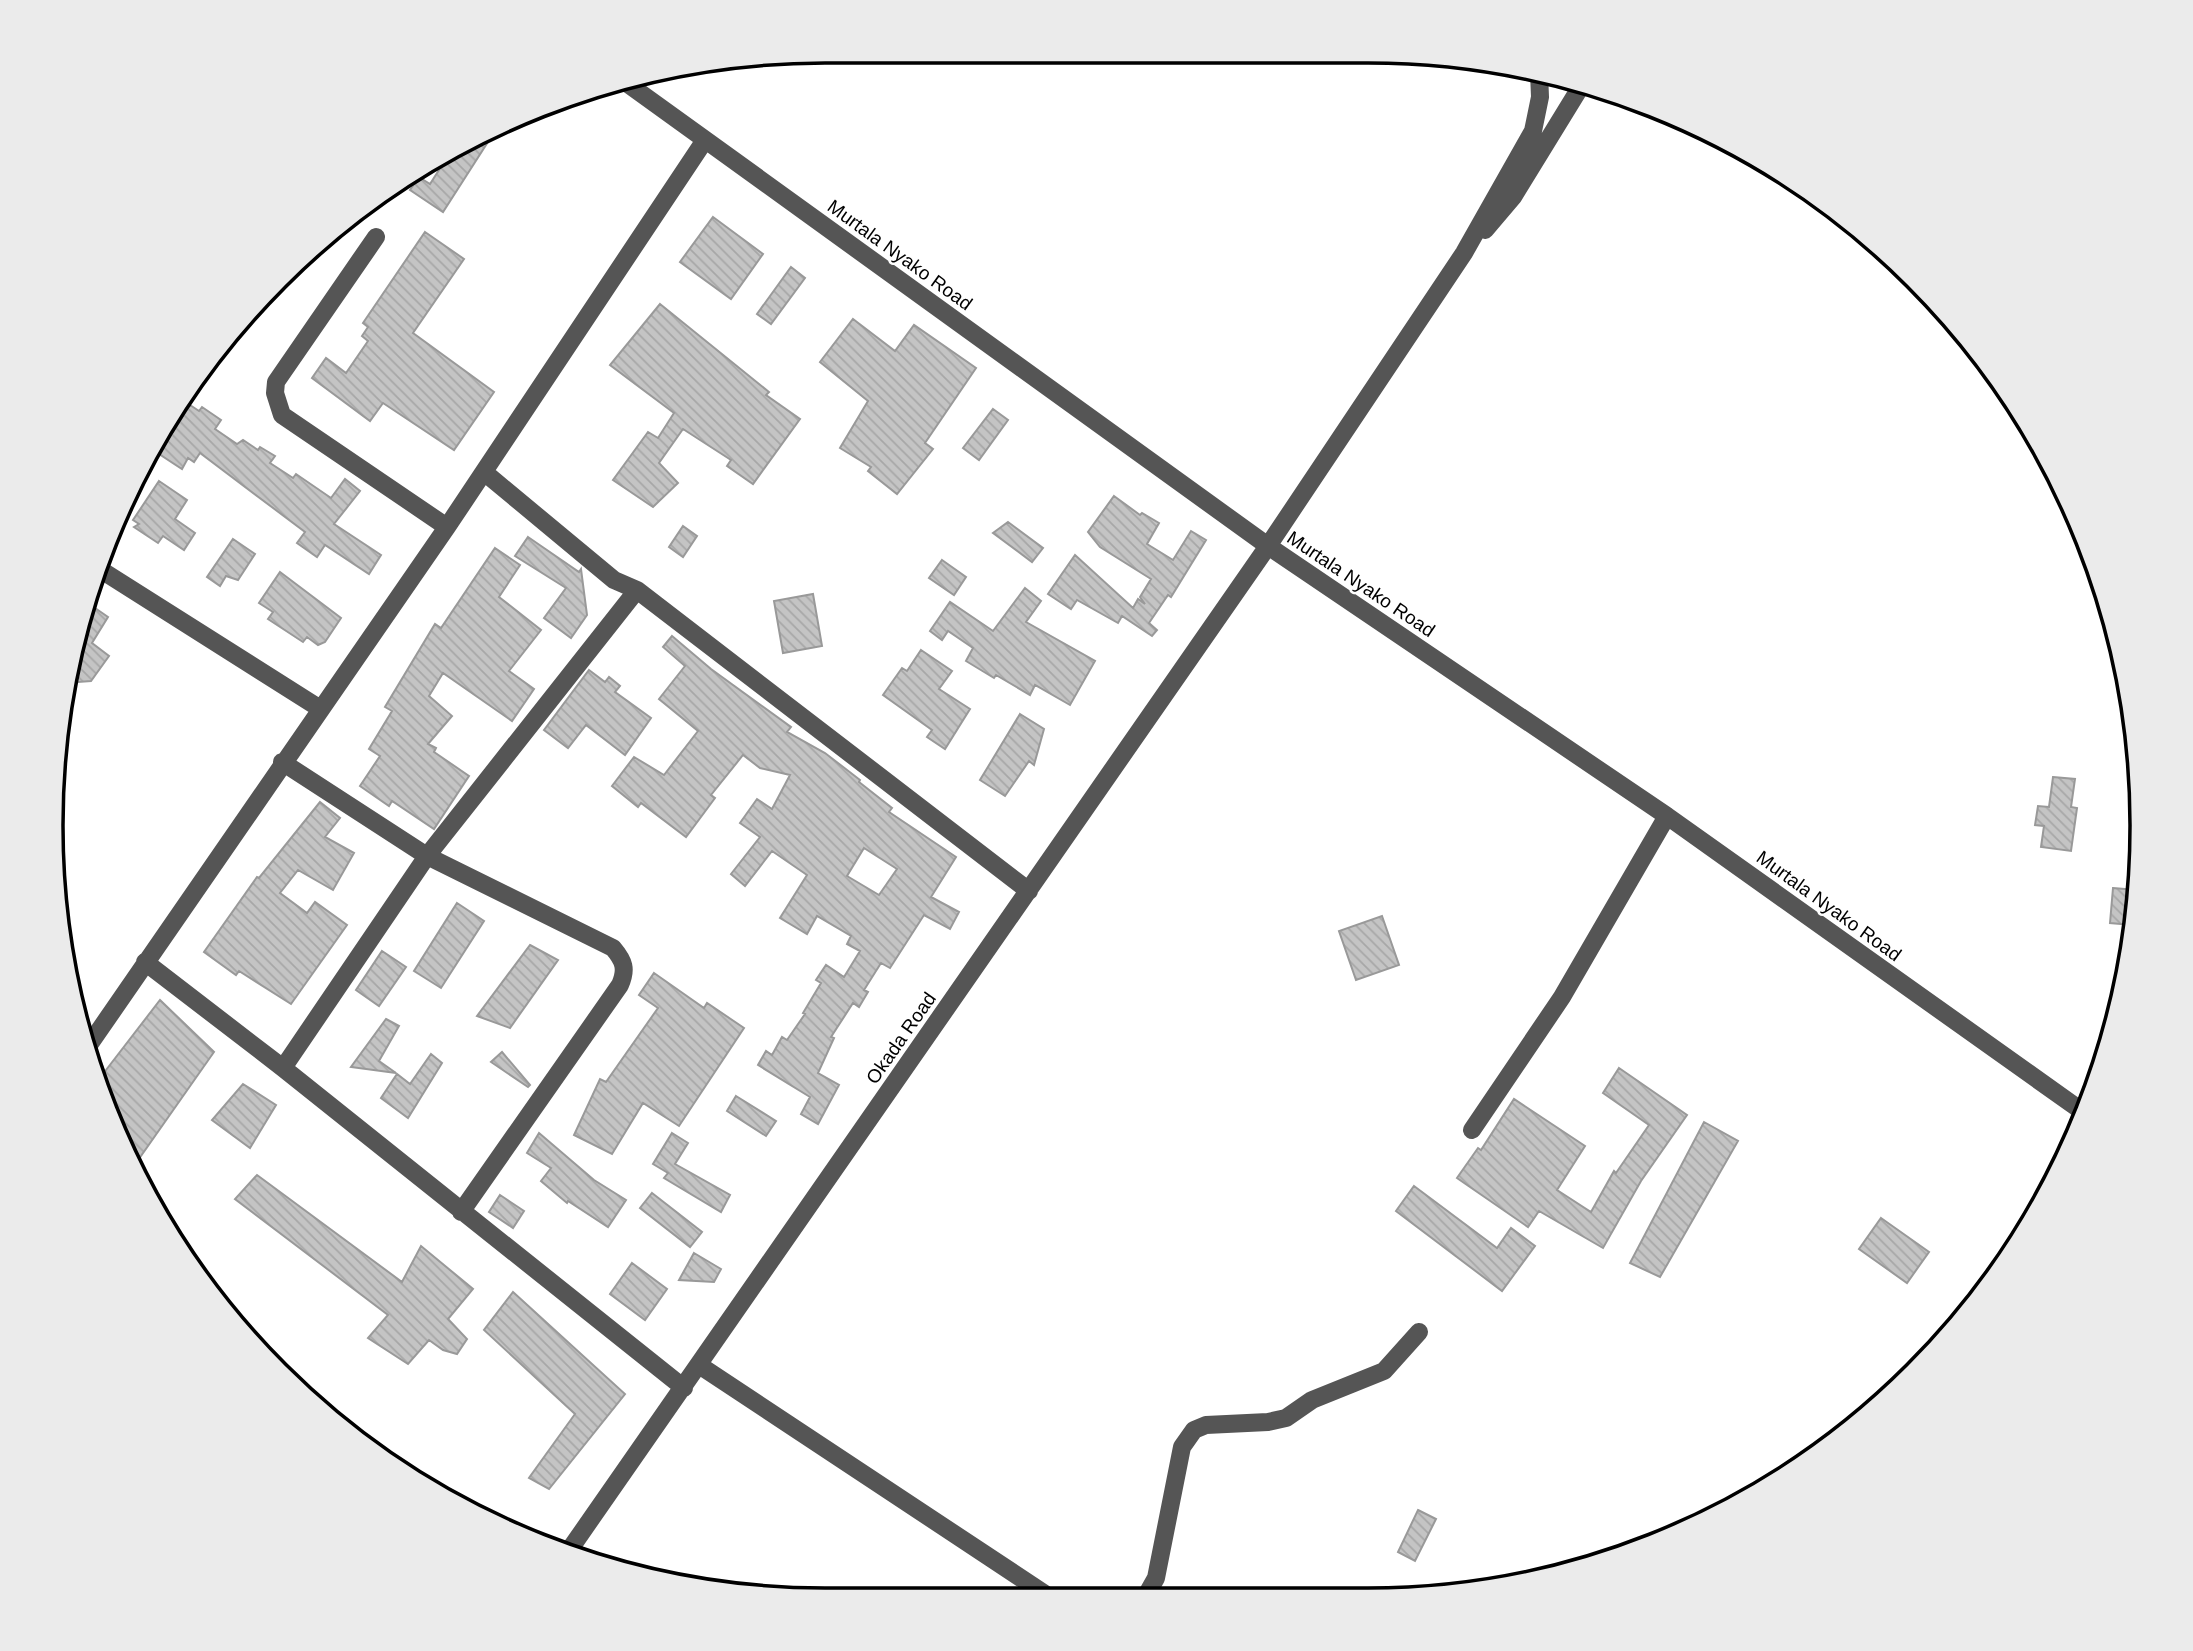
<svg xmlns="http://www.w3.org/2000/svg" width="2193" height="1651" font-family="Arial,sans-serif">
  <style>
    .building { fill: url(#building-back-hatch); stroke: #999; stroke-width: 2; fill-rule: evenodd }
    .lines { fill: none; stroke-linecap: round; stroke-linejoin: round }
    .minor { stroke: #555; stroke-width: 18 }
    .labels { text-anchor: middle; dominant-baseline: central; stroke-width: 5; stroke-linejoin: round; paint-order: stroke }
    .street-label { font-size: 19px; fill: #000; stroke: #fff }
    .rim { fill: none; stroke: #000; stroke-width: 3.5 }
  </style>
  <defs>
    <pattern id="building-back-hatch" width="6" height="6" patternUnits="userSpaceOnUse" patternTransform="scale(1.75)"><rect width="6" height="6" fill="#c4c4c4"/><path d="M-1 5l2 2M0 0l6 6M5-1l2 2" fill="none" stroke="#a7a7a7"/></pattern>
  </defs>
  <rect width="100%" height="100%" fill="#fff"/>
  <path class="building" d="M495,131L443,212L410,190L419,177L430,184L453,148Z
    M713,217L763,254L731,299L680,262Z
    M425,232L464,259L413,333L494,392L454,450L383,403L370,421L312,378L326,358L346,373L368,341L362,336L368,327L363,323Z
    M791,267L805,278L771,324L757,314Z
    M660,304L769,392L766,395L800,419L753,484L727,466L731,460L683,429L659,463L678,483L653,507L613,480L648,432L658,438L674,413L610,365Z
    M853,319L895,351L914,325L976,368L925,443L933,449L897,494L868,471L871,467L840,448L868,401L820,362Z
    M190,405L199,411L202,407L221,420L215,429L237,444L243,440L258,450L260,447L275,456L270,463L293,478L296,474L331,498L345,479L360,491L334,524L381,555L369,574L325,545L317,557L297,543L305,532L200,453L194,462L188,458L182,469L159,454Z
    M993,409L1008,420L979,460L963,448Z
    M159,481L187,500L175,519L195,533L184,550L163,536L158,543L134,527L139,524L133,520Z
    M1114,496L1140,515L1142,513L1159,523L1147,544L1173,560L1191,531L1206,540L1171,597L1168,595L1149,623L1157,630L1152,636L1122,616L1118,623L1077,600L1071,609L1048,594L1075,555L1133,608L1138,599L1145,604L1140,597L1151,579L1100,547L1088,532Z
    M1008,522L1043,548L1032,562L993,533Z
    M683,526L697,536L683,557L669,547Z
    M528,537L579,572L581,569L587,615L571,638L544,618L566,588L515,556Z
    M233,539L255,554L238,580L226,576L220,586L207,577Z
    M495,548L520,565L499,597L541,630L509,671L534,689L512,721L443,673L429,696L452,716L428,744L436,748L434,752L469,776L434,829L392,801L389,806L360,786L380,756L369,749L392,711L385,707L435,624L441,628Z
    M942,560L966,577L954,595L929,578Z
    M280,572L341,618L325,642L318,645L307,637L303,642L268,619L273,612L259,603Z
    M1025,588L1041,601L1026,622L1095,661L1070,705L1035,685L1030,695L996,675L994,678L966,661L973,648L948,631L942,640L930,631L950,602L993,631Z
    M813,594L822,646L783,653L774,601Z
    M95,608L108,617L92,643L109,656L91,681L65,683L87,611Z
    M672,636L711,669L791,727L787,732L825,753L860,780L859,782L892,808L889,812L956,857L931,897L959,912L950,929L924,915L890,968L881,963L864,990L868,992L859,1007L853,1003L831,1037L834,1038L818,1073L839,1085L818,1124L801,1114L810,1097L758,1065L766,1051L772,1055L782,1037L787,1040L805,1014L803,1013L821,983L816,980L826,965L844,977L860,951L847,944L851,936L817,916L807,934L780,918L807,875L772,851L745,886L731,874L760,837L740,823L757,799L772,809L790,775L760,768L743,755L711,795L715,798L686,837L641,803L638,807L612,786L634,757L664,775L698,731L659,699L685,666L663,647ZM864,848L897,869L879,895L847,876Z
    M921,650L952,671L939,689L970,709L945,749L927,737L932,730L883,695L902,668L907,671Z
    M589,670L605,682L609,677L620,686L615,692L651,718L625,755L586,725L568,748L544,730Z
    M1020,714L1044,729L1034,765L1029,761L1005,796L980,780Z
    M2053,777L2075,779L2071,807L2077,808L2071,851L2041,847L2044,826L2035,825L2038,806L2049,807Z
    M320,802L340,818L325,837L354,853L333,890L298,870L280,893L307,913L315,902L347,925L291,1004L239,971L236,975L204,952L257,877L259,878Z
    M2113,888L2136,890L2132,925L2110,923Z
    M457,903L484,921L441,988L414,971Z
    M1382,916L1399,965L1356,980L1339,931Z
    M530,945L558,960L510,1028L477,1016Z
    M382,951L406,967L379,1006L356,990Z
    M654,973L704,1008L707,1003L744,1028L679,1126L643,1103L612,1154L574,1135L600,1079L606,1082L658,1008L639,995Z
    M160,1000L214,1052L136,1163L96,1083Z
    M386,1019L399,1026L379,1061L396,1073L351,1067Z
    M502,1052L530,1085L528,1087L491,1062Z
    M431,1054L442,1063L408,1118L381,1098L397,1074L410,1084Z
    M1619,1068L1687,1115L1641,1181L1603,1248L1539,1211L1528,1227L1457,1178L1478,1148L1481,1150L1514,1099L1585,1146L1557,1190L1591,1212L1614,1171L1616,1173L1649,1125L1603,1093Z
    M243,1084L276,1105L250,1148L212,1120Z
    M736,1096L776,1121L766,1136L727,1111Z
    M1704,1122L1738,1141L1660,1277L1630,1263Z
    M539,1133L594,1180L626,1200L608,1227L568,1201L567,1203L541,1181L551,1168L527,1153Z
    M672,1133L688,1143L675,1164L730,1195L721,1212L664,1178L668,1173L653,1164Z
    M257,1175L402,1282L421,1246L473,1289L448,1319L467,1339L457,1354L443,1350L429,1340L408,1364L368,1338L388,1315L235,1199Z
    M1414,1186L1497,1248L1511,1228L1535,1246L1502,1291L1396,1211Z
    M652,1193L702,1232L690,1247L640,1208Z
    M500,1195L524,1211L513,1228L489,1212Z
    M1881,1218L1929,1252L1907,1283L1859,1249Z
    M694,1253L721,1269L714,1282L679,1280Z
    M632,1263L667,1289L645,1320L610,1294Z
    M513,1292L625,1394L549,1489L529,1478L575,1414L484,1330Z
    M1418,1510L1436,1519L1415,1561L1398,1552Z"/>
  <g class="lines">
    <path class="minor" d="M621,79L1268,546L1667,816L2086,1114
      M1485,230L1513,197L1583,83
      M376,237L276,382L275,393L282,415L447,527
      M484,472L614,580L637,590L1029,891
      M101,570L319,708
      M282,762L427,856L613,948C624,961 627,969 620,985L461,1212
      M145,962L283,1068L684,1388
      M87,1048L447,527L705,140
      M283,1068L427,856L637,590
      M1472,1130L1562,997L1667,816
      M699,1365L1045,1594
      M568,1552L1268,546L1464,253L1533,131L1540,97L1539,72
      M1147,1594L1156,1578L1182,1447L1194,1430L1206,1425L1268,1422L1286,1418L1312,1400L1384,1371L1419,1332"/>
  </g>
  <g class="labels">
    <g class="street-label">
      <text transform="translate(900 255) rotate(36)">Murtala Nyako Road</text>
      <text transform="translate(1361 584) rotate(34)">Murtala Nyako Road</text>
      <text transform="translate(1829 906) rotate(36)">Murtala Nyako Road</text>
      <text transform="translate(901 1038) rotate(-55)">Okada Road</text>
    </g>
  </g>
  <path d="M0 0H2193V1651H0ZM825 63H1368A762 762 0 0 1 2130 825V826A762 762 0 0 1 1368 1588H825A762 762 0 0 1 63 826V825A762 762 0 0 1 825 63Z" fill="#ebebeb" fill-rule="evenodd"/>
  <path class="rim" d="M825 63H1368A762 762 0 0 1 2130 825V826A762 762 0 0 1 1368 1588H825A762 762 0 0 1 63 826V825A762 762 0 0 1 825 63Z"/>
</svg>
